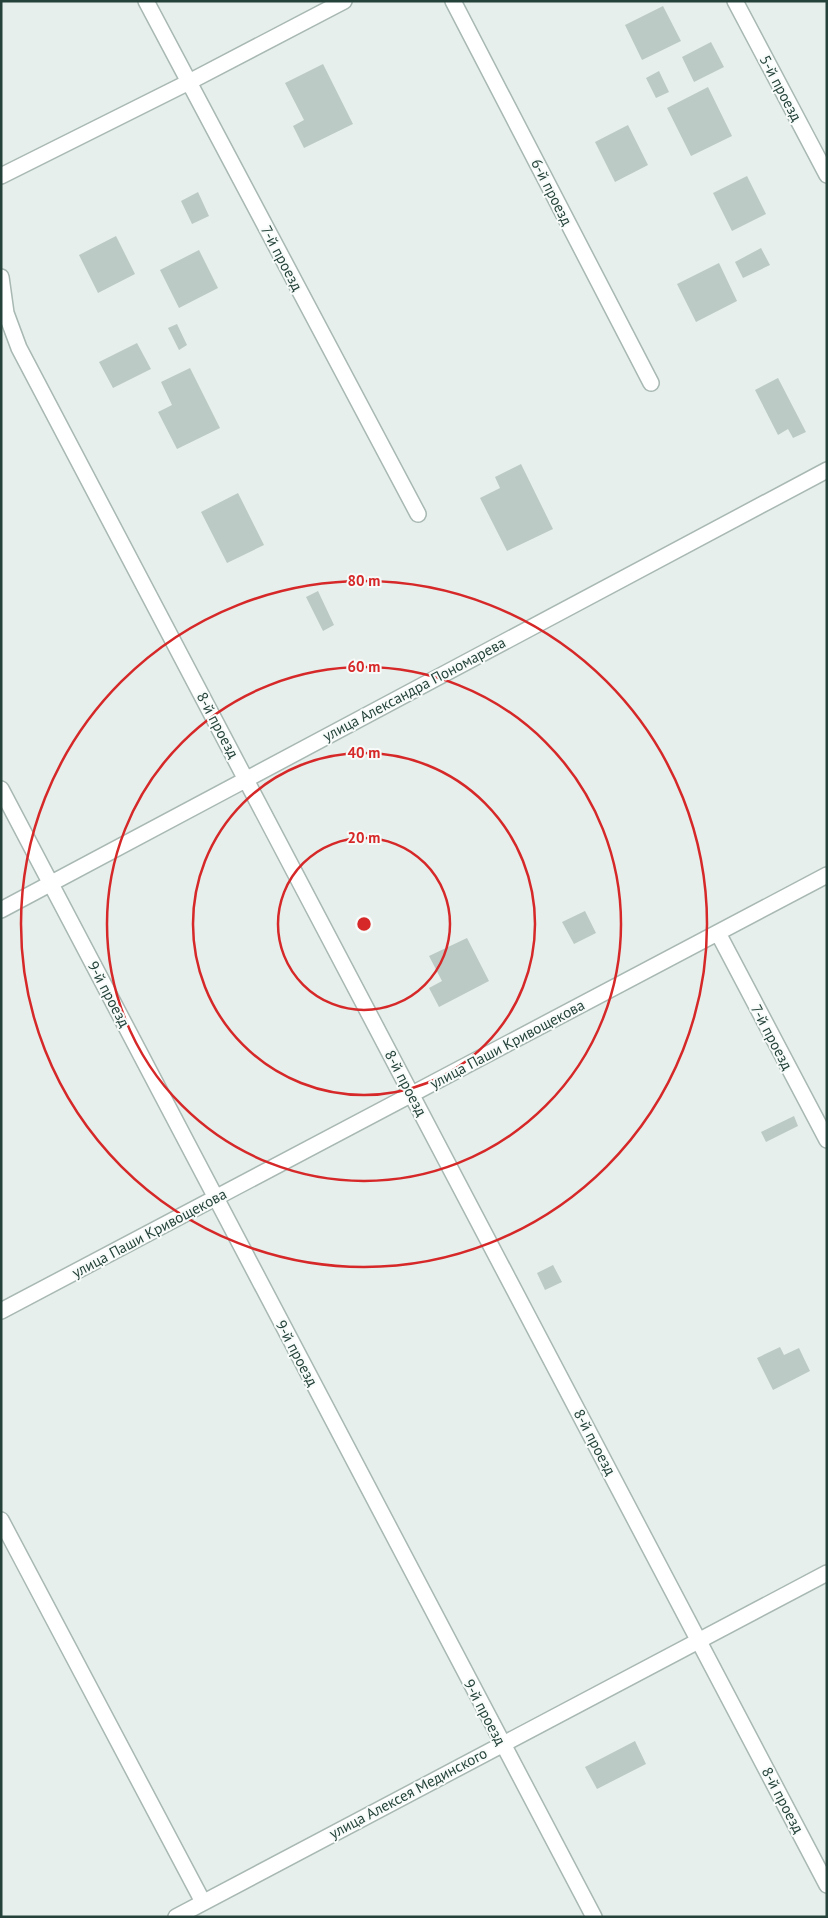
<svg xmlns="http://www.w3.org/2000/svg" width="828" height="1918" font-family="'PT Sans',sans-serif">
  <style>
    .building { fill: #bbcac4 }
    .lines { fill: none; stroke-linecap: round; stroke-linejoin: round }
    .street-casing { stroke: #a8b8b2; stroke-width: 18 }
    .street { stroke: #fff; stroke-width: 15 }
    .ring { fill: none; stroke: #d62828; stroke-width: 2.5 }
    .labels { text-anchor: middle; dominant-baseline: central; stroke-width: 4; stroke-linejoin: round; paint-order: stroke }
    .street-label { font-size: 15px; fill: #24423a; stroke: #f7fbf9 }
    .centre { fill: #d62828; stroke: #f7fbf9; stroke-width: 2.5 }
    .ring-label { font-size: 15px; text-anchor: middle; font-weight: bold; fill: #d62828; stroke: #f7fbf9; stroke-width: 4; stroke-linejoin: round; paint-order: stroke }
  </style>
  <rect width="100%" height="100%" fill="#e6efeb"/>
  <path class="building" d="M663,6L681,41L642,60L625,25Z
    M711,42L724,67L694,82L682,57Z
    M323,64L353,124L304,148L293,126L304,120L285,83Z
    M659,71L669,92L656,98L646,78Z
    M708,87L732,136L691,156L667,108Z
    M628,125L648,165L615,182L595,142Z
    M747,176L766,214L732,231L713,193Z
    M198,192L209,216L192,224L181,201Z
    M116,236L135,274L98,293L79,255Z
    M761,248L770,265L743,278L735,262Z
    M199,250L218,288L179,308L160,270Z
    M719,263L737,301L696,322L677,284Z
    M177,324L187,345L179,350L168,328Z
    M137,343L151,369L113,388L99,362Z
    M190,368L220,428L177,449L158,412L172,405L161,382Z
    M778,378L806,432L793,438L788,429L778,435L755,390Z
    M521,464L553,529L507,551L480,498L500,488L495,477Z
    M238,493L264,545L227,563L201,512Z
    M318,591L334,625L323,631L306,597Z
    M585,911L596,933L574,944L562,922Z
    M467,938L489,981L439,1007L429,988L442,981L429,956Z
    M794,1116L798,1126L766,1142L761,1132Z
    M553,1265L562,1282L545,1290L537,1273Z
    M780,1347L784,1355L799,1348L810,1371L773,1390L757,1358Z
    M635,1741L646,1764L597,1789L585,1767Z"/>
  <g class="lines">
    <g class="street-casing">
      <path id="street" d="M146,1L418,514
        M453,1L651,383
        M735,1L827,175
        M1,176L189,82L344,1
        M1,277L6,313L19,348L827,1885
        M1,789L594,1917
        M1,910L827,470
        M718,933L827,1140
        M1,1311L827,875
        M1,1520L203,1902
        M176,1917L827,1573"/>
    </g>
    <use href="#street" class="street"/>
  </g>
  <g class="ring">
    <circle cx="364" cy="924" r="86"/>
    <circle cx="364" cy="924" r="171"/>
    <circle cx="364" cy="924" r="257"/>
    <circle cx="364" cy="924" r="343"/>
  </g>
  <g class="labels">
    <g class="street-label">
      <text transform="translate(781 88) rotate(62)">5-й проезд</text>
      <text transform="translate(552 192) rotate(63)">6-й проезд</text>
      <text transform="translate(282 258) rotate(62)">7-й проезд</text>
      <text transform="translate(414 689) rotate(-28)">улица Александра Пономарева</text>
      <text transform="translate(218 725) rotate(62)">8-й проезд</text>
      <text transform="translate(109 994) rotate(62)">9-й проезд</text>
      <text transform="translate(772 1037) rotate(62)">7-й проезд</text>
      <text transform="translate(507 1044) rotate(-28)">улица Паши Кривощекова</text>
      <text transform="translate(406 1083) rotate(62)">8-й проезд</text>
      <text transform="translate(149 1233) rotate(-28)">улица Паши Кривощекова</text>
      <text transform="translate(297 1353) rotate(62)">9-й проезд</text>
      <text transform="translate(595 1442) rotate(62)">8-й проезд</text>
      <text transform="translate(485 1712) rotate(62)">9-й проезд</text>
      <text transform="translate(408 1793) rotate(-28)">улица Алексея Мединского</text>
      <text transform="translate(783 1800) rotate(62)">8-й проезд</text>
    </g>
  </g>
  <circle cx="364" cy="924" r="8" class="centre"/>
  <g class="ring-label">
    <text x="364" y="586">80 m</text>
    <text x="364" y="672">60 m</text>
    <text x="364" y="758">40 m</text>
    <text x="364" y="843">20 m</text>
  </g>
  <rect width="828" height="1918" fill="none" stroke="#24423a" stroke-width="5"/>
</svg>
